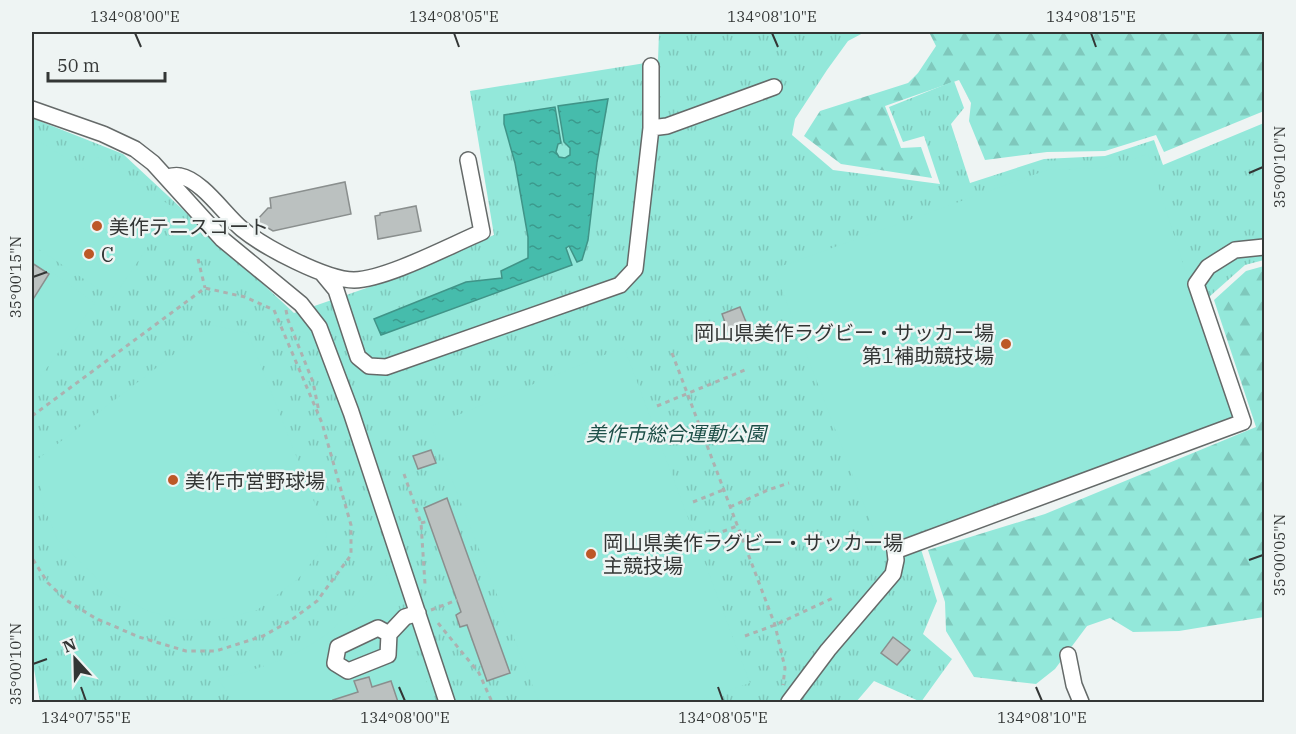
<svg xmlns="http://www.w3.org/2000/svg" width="1296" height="734" font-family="'IBM Plex Serif','Noto Sans JP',serif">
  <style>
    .forest { fill: url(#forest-firs) }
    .park { fill: url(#park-tufts) }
    .garden { fill: #93e8da }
    .water { fill: url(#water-ripples); stroke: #409488; stroke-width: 1.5 }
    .building { fill: #bbc1c0; stroke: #8a8f8e; stroke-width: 1.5 }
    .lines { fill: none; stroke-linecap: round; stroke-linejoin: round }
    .minor-casing { stroke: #656a69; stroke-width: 18 }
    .path { stroke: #acb1b0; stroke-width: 3; stroke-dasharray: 4.5 4.5; stroke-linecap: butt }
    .minor { stroke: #fff; stroke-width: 15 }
    .ticks { fill: none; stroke: #333635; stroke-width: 2 }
    .poi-dot { fill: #bd5827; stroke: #eef4f3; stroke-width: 2 }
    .labels { text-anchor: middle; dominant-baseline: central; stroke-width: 5; stroke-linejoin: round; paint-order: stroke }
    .poi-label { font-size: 20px; fill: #333635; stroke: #eef4f3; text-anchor: start }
    .park-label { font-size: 20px; font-style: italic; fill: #1d4f48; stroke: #eef4f3 }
    .neatline { fill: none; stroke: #333635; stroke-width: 2 }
    .ticks-label { font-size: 15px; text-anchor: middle; fill: #333635 }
  </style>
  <defs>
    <pattern id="forest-firs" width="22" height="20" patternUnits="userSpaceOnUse" patternTransform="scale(1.5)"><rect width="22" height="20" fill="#93e8da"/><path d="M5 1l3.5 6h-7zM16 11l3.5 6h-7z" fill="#7fc8bc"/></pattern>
    <pattern id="park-tufts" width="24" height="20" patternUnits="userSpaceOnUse" patternTransform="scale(1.5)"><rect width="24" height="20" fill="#93e8da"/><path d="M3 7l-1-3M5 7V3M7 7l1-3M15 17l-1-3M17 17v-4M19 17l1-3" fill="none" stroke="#7fc8bc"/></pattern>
    <pattern id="water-ripples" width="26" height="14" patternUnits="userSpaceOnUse" patternTransform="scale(1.5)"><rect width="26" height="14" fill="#46bcac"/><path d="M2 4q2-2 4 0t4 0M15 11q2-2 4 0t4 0" fill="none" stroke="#3b9a8d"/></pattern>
  </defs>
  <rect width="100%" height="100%" fill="#eef4f3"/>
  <path class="forest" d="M929,32H1264V111L1164,152L1156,135L1105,151L1047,152L985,160L969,121L971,103L959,80L885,106L901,148L921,147L932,178L841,164L804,136L820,111L908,83L918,73L936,46Z
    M1264,266V617L1179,631L1133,632L1110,618L1087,626L1055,669L1036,684L974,677L946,631L945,602L928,550L1045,514L1256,427L1214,300L1246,271Z"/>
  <path class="park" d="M659,32H865L848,41L827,70L795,119L792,135L833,170L940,184L924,136L903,142L889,107L954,81L964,108L951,124L970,183L1044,159L1105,156L1154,140L1163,165L1264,123V260L1245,265L1209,297L1250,425L920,546L937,601L923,634L952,659L921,702L874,681L856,702H40L32,658V118L123,154L294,313L381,283L494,235L470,91L658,61Z"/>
  <path class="garden" d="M32,137L87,171L97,157L174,208L113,298L32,245Z
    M1148,154L1233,420L879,544L774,269L1047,170L1105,168Z
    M32,258L95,303L40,377L32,371Z
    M212,325L248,333L327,535L319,553L298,579L257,610L218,620L178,619L148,611L111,592L57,539L42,501L38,459Z
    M624,347L750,683L694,702H539L431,426Z
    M386,573L434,702H234L218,679C253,671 291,659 321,638C343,623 366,592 386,573Z"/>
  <path class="water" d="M608,99L597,162L588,240L582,260L577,262L569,246L566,248L572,265L381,335L374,319L466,282L502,278L501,271L528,258V237L515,163L504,124V115L555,107L561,143L558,144L556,152L559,157L565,158L570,155V148L564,142L558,106Z"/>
  <path class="building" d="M345,182L351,214L273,231L256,221L268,208H271L270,198Z
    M416,206L421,231L378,239L375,216L380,215V213Z
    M32,263L49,274L32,301Z
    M740,307L748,327L729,334L722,314Z
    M431,450L436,463L418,469L413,456Z
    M447,498L510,673L487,681L467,625L460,627L456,615L461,612L424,508Z
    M893,637L910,650L897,665L881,653Z
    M369,677L372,687L391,681L398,702H334L333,700L358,692L354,681Z"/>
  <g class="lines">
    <g class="minor-casing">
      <path id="minor" d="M32,109L103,134L135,149L153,163L222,239L301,304L319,327L351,412L447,702
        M651,128L667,126L774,87
        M167,177C171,176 176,175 180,176C202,180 225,215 242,229C264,247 326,280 354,280C387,279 449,246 482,232L468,160
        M322,273L336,290L358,357L369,366L386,367L620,285L635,269L651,128V66
        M389,634L378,628L338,647L335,663L348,671L388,655L389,634L405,617L418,613
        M1068,655L1074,685L1081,702
        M789,702L828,650L893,574L896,560L895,551L1243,422L1196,284L1208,267L1235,250L1264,247"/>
    </g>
    <path class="path" d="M198,259L205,288
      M286,310L288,320L313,382L319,412
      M672,353L775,625L785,668L783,685
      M657,406L745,370
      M32,416L205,288L245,297L274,310L322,423L351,525V555L317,601L290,621L263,636L216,651H186L139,637L95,618L66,600L48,583L32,558
      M404,474L421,523L425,584
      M693,502L723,490
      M730,507L768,490L789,483
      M421,523L429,521
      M706,538L737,526
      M431,610L457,600
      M438,623L479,673L492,702
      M745,636L775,625L833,598"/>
    <use href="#minor" class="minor"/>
  </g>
  <path class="ticks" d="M135,33L141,47M454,33L459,47M772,33L778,47M1091,33L1096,47M1249,173L1263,167M33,277L47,272M1249,560L1263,555M33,664L47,659M81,687L86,701M399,687L405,701M718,687L723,701M1036,687L1042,701"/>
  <g class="poi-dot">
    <circle cx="97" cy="226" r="6"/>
    <circle cx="89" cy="254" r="6"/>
    <circle cx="1006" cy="344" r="6"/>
    <circle cx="173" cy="480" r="6"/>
    <circle cx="591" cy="554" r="6"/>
  </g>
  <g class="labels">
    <g class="poi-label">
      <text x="109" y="226">美作テニスコート</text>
      <text x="101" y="254">C</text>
      <text x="994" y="332" text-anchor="end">岡山県美作ラグビー・サッカー場<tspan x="994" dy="23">第1補助競技場</tspan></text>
      <text x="185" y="480">美作市営野球場</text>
      <text x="603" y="542">岡山県美作ラグビー・サッカー場<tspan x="603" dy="23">主競技場</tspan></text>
    </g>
    <g class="park-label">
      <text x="676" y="433">美作市総合運動公園</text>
    </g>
  </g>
  <rect width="1296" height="734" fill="none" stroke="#eef4f3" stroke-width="66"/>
  <g transform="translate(75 659) rotate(338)" stroke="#eef4f3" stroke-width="4.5" paint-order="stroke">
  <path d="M0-4.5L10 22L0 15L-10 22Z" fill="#333635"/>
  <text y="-9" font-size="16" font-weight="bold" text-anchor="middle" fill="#333635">N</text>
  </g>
  <path d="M48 72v9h117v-9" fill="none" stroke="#333635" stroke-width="3"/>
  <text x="57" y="72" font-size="18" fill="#333635" stroke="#eef4f3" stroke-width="4.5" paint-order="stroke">50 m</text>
  <rect x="33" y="33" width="1230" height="668" class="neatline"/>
  <g class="ticks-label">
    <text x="135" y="22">134°08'00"E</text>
    <text x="454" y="22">134°08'05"E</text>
    <text x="772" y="22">134°08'10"E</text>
    <text x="1091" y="22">134°08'15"E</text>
    <text transform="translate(1280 167) rotate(-90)" y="5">35°00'10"N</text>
    <text transform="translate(16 277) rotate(-90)" y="5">35°00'15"N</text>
    <text transform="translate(1280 555) rotate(-90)" y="5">35°00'05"N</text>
    <text transform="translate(16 664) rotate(-90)" y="5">35°00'10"N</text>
    <text x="86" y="723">134°07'55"E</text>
    <text x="405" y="723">134°08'00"E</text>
    <text x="723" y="723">134°08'05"E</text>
    <text x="1042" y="723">134°08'10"E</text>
  </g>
</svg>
